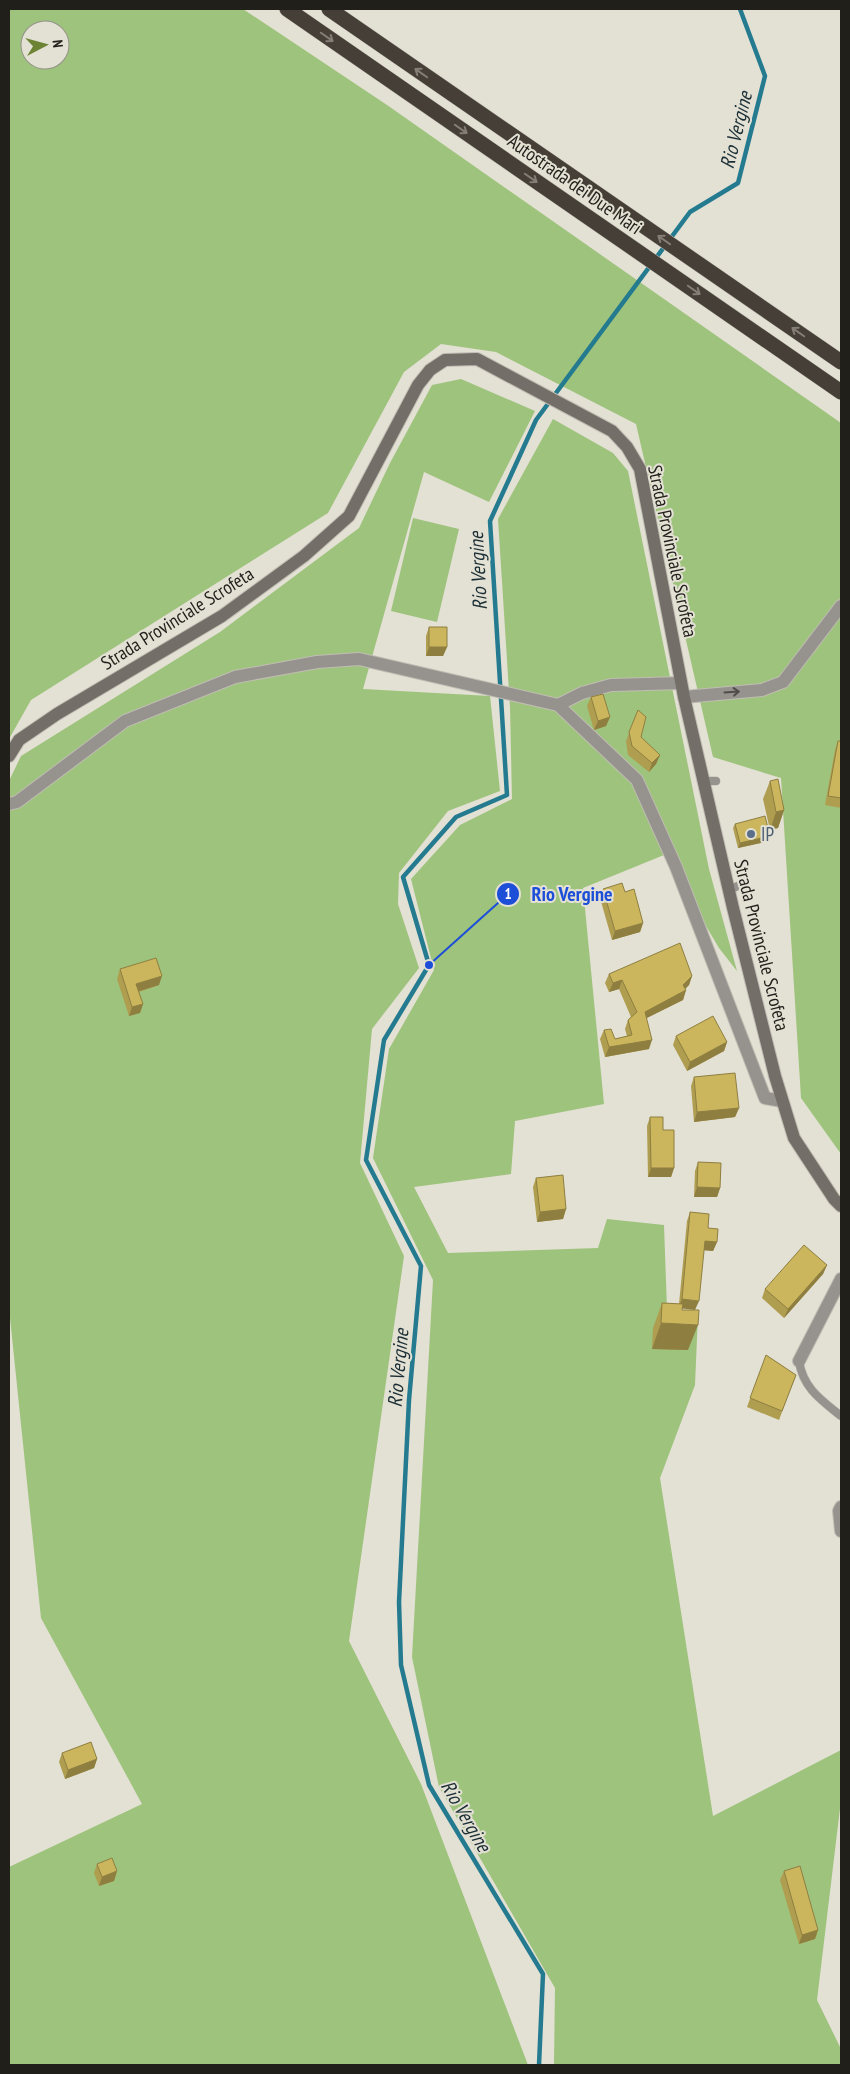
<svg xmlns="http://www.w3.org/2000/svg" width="850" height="2074" font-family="'PT Sans Narrow',sans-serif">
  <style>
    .green { fill: #9ec37c; fill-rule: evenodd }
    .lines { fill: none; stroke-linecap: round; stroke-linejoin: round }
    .stream { stroke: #247b90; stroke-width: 4.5 }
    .lane-casing { stroke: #c0bdb3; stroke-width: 9 }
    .street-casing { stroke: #c0bdb3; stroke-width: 14 }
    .secondary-casing { stroke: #c0bdb3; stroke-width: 14 }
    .highway-casing { stroke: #c0bdb3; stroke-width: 16 }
    .lane { stroke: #96938f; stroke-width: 8 }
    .street { stroke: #96938f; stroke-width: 12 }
    .secondary { stroke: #736e68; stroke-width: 12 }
    .highway { stroke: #453f37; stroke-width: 15 }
    .wall { fill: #af9d50 }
    .shaded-wall { fill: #8e7f41 }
    .building { fill: #cbb65d; stroke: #8e7f41 }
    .oneway { stroke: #847f76 }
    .oneway2 { stroke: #4f4d49 }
    .service-dot { fill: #5c6f8a; stroke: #e3e0d4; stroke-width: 2 }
    .labels { text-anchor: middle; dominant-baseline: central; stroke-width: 4; stroke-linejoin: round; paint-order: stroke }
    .street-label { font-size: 19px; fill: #201f1a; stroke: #e3e0d4 }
    .service-label { font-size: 19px; fill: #4e5e75; stroke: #e3e0d4; text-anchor: start }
    .water-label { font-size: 20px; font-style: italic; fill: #1a2e35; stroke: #e3e0d4 }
    .leader { fill: none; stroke: #1d4ed8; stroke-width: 2 }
    .callout-dot { fill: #1d4ed8; stroke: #e3e0d4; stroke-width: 2 }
    .mark-label { font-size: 15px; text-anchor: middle; font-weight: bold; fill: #fff }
    .callout-label { font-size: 20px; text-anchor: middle; font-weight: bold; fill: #1d4ed8; stroke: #e3e0d4; stroke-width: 4; stroke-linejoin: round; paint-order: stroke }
  </style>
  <rect width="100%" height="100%" fill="#e3e0d4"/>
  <path class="green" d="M9,9H243L387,105L841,423V1154L801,1098L781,778L713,757L636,424L496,352L441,344L404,372L328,513L31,700L9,739ZM30,30H60V60H30Z
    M461,379L535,411L489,502L424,472L363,689L490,696L500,791L448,811L399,873L398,904L419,968L372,1029L360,1163L404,1256L349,1641L421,1784L528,2065H9V1867L142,1804L41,1618L9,1308V781L21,756L220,632L359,528L390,463L432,385Z
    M553,419L613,453L628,471L709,869L737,971L719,948L664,855L583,888L604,1104L515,1121L511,1174L414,1187L448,1253L598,1248L607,1219L664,1225L667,1309L698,1315L695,1385L660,1478L713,1816L841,1750V1800L817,2000L841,2049V2065H554L555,1988L439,1787L412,1657L433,1280L373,1158L389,1049L434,970L411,879L460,825L512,799L510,707L498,519Z
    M413,518L459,529L437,622L391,611Z"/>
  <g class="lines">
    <path class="stream" d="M539,2065L543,1974L429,1785L401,1665L399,1602L409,1400L421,1266L366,1160L384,1040L429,965L403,877L456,817L507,795L490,521L536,420L690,212L738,183L765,76L740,9"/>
    <g class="lane-casing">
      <path id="lane" d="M703,781H716
        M729,890L740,885
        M799,1361C803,1388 821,1400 841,1416"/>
    </g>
    <g class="street-casing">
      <path id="street" d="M684,697L762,690L783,682L841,606
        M558,705L582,693L611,685L681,683
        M9,804L17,802L125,721L235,677L317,662L359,659L558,705L637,780L676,867L765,1098L782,1101
        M799,1361L841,1279
        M841,1507L839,1511L841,1531"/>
    </g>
    <g class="secondary-casing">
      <path id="secondary" d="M9,756L19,740L57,714L222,616L304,556L349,516L418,385L430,370L445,360L477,359L612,431L627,447L640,469L684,697L733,908L775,1076L794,1138L834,1199L841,1206"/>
    </g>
    <g class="highway-casing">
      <path id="highway" d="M287,9L841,392
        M329,9L841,362"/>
    </g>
    <use href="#lane" class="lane"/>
    <use href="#street" class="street"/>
    <use href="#secondary" class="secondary"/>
    <use href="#highway" class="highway"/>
  </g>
  <path class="wall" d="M429,627L447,647L443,656H426V636Z
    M591,697L610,717L606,726L594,730L587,706Z
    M638,710L641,737L660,755L656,764L649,772L628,755L626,741Z
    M838,741H841V808L825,805L835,750Z
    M770,781L784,810L778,828L770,830L763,799Z
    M735,824L769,841L738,848L733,828Z
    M603,889L625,892L643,923L640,932L612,940L600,898Z
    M120,969L159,985L139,992L143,1004L140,1013L129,1016L117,979Z
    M609,974L692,976L689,985L685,989L686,990L683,1000L646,1018L649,1049L605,1057L600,1039L604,1030L615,1039L627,1036L625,1029L628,1020L631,1017L619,989L609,992L605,983Z
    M676,1036L727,1042L724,1051L687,1071L673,1045Z
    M694,1077L739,1108L735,1117L694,1122L691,1086Z
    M650,1117L663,1130L674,1168L671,1177H648L647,1126Z
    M698,1162L720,1188L717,1197H694L695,1171Z
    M536,1178L566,1209L563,1219L537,1222L533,1187Z
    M690,1212L708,1228L717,1242L713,1251L704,1250L682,1309L688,1350L652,1349L653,1328L662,1303L679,1304L687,1221Z
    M827,1265L823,1274L784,1318L762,1298L765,1289Z
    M766,1355L796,1375L779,1420L747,1407Z
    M62,1753L97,1759L94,1768L65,1779L59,1762Z
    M97,1864L117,1871L114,1881L99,1886L94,1873Z
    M784,1871L818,1930L815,1939L799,1944L780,1880Z"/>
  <path class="shaded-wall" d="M429,647H447L443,656H426Z
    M610,717L606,726L594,730L598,721Z
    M660,755L656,764L649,772L652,763Z
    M784,810L778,828L770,830L776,812Z
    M770,836L769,841L738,848L740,843Z
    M643,923L640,932L612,940L615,931Z
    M162,976L159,985L133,993L136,984Z
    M692,976L689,985L680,994L686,990L683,1000L641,1021L645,1012L683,985Z
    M622,980L619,989L609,992L613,983Z
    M143,1004L140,1013L129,1016L132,1007Z
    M652,1040L649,1049L605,1057L609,1047Z
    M727,1042L724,1051L687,1071L690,1062Z
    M739,1108L735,1117L694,1122L697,1112Z
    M651,1168H674L671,1177H648Z
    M697,1187L720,1188L717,1197H694Z
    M566,1209L563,1219L537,1222L540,1212Z
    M705,1241L717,1242L713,1251L701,1250Z
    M827,1265L823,1274L784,1318L788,1309Z
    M682,1299L699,1301L695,1310L678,1308Z
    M661,1323L698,1325L688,1350L652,1349Z
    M97,1759L94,1768L65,1779L68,1770Z
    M117,1871L114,1881L99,1886L102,1877Z
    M818,1930L815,1939L799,1944L802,1935Z"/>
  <path class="building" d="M429,627H447V647H429Z
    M603,694L610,717L598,721L591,697Z
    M638,710L646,717L641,737L660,755L652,763L632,746L629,732Z
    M838,741H841V798L828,796Z
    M778,779L784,810L776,812L770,781Z
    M765,816L770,836L740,843L735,824Z
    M622,883L625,892L634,889L643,923L615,931L603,889Z
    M680,943L692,976L683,985L686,990L645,1012L652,1040L609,1047L604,1030L611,1029L615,1039L632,1035L628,1020L637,1012L622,980L613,983L609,974Z
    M156,958L162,976L136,984L143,1004L132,1007L120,969Z
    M713,1016L727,1042L690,1062L676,1036Z
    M735,1073L739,1108L697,1112L694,1077Z
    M650,1117H663V1130H674V1168H651Z
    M698,1162L721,1163L720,1188L697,1187Z
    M563,1175L566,1209L540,1212L536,1178Z
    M690,1212L709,1214L708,1228L718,1229L717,1242L705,1241L699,1301L682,1299Z
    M804,1245L827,1265L788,1309L765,1289Z
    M662,1303L683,1304L682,1310H699L698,1325L661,1323Z
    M766,1355L796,1375L782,1411L750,1398Z
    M91,1742L97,1759L68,1770L62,1753Z
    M112,1858L117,1871L102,1877L97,1864Z
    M800,1866L818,1930L802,1935L784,1871Z"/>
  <defs><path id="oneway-shaft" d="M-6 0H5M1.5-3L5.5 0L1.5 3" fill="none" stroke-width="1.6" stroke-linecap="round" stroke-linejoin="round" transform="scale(1.25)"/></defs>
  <g class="oneway">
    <use href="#oneway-shaft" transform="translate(327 37) rotate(35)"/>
    <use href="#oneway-shaft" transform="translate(421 73) rotate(-145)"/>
    <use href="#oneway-shaft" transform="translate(461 129) rotate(35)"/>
    <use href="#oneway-shaft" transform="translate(531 178) rotate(35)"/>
    <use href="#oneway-shaft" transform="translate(664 240) rotate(-145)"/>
    <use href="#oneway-shaft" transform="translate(694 290) rotate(35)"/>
    <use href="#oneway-shaft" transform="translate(798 332) rotate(-145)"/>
  </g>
  <use class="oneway2" href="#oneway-shaft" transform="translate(732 692) rotate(-4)"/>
  <circle class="service-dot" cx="751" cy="834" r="5"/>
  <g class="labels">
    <g class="street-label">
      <text transform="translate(575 184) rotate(35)">Autostrada dei Due Mari</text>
      <text transform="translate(673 551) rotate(78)">Strada Provinciale Scrofeta</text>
      <text transform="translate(177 618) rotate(-32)">Strada Provinciale Scrofeta</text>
      <text transform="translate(762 945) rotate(76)">Strada Provinciale Scrofeta</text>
    </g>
    <g class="service-label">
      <text x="761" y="834">IP</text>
    </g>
    <g class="water-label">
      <text transform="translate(736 130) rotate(-76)">Rio Vergine</text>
      <text transform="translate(478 571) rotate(-93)">Rio Vergine</text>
      <text transform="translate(398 1368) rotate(-85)">Rio Vergine</text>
      <text transform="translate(466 1816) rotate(60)">Rio Vergine</text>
    </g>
  </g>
  <path class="leader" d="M429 965L508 894"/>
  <g class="callout-dot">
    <circle cx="429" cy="965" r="5"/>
    <circle cx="508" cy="894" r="12"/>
  </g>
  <g class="mark-label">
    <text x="508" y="899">1</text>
  </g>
  <g class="callout-label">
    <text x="572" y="901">Rio Vergine</text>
  </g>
  <rect width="850" height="2074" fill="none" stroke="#201f1a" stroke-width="20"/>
  <g transform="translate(45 45) rotate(84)"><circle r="24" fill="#e3e0d4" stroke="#95938a"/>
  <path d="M0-4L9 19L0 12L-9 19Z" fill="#6d8334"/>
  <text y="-8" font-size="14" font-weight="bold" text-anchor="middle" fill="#201f1a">N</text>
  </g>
</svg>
